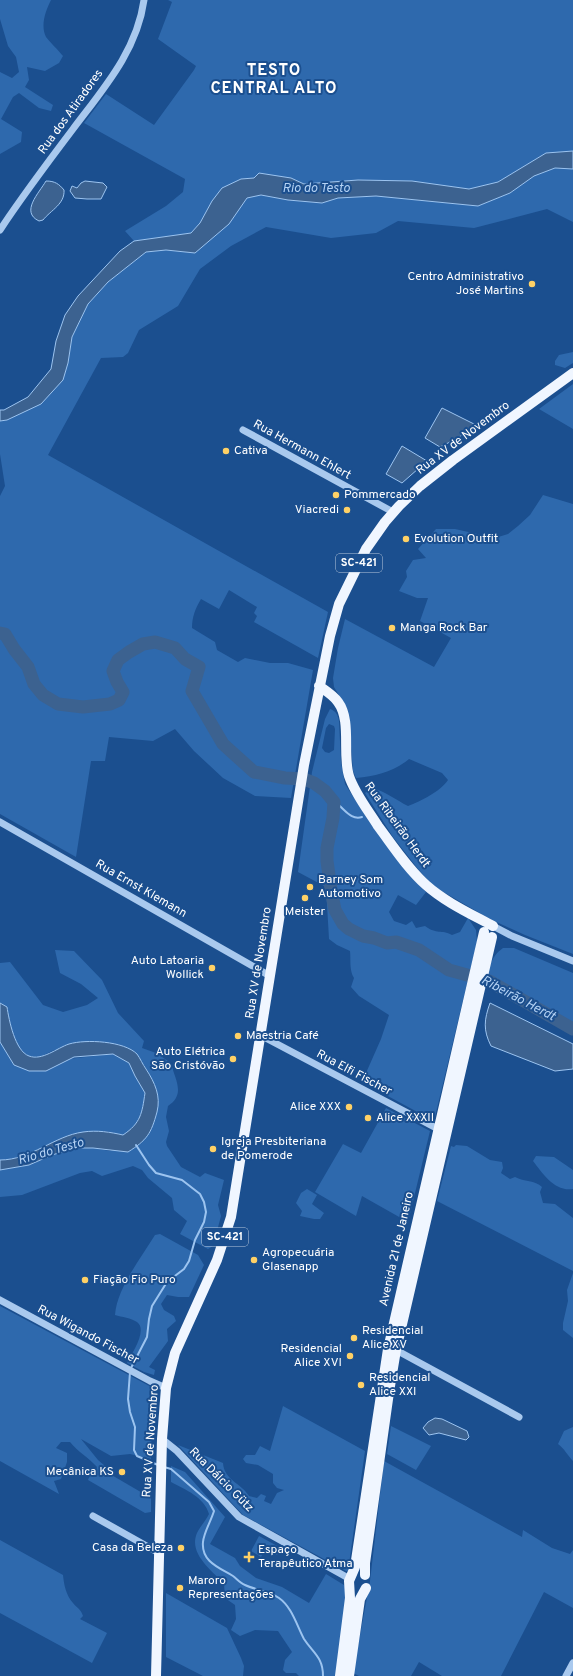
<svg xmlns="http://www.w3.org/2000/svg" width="573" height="1676" font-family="Overpass,sans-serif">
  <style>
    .green { fill: #2e69ad; fill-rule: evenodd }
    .water { fill: #3c6290; stroke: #9cc4f0 }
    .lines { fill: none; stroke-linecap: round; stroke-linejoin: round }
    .stream { stroke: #9cc4f0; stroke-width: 2 }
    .river { stroke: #3c6290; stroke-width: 13 }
    .minor { stroke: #a9c9ee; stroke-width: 7 }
    .major { stroke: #f0f6ff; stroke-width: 10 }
    .poi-dot { fill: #ffd166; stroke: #1b4f8f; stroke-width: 1.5 }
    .labels { text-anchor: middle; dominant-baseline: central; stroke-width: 4; stroke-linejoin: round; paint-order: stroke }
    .shield { fill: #1b4f8f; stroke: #bbcadd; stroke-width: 1 }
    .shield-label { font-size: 11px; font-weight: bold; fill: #fff }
    .street-label { font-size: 12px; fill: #fff; stroke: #1b4f8f }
    .poi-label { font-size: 12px; fill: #fff; stroke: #1b4f8f; text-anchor: start }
    .water-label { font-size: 13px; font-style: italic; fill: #b5d3f5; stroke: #1b4f8f }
    .district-label { font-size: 16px; font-weight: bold; letter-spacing: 1px; fill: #fff; stroke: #1b4f8f }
  </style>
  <rect width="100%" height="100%" fill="#1b4f8f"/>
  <path class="green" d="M0,0H51C46,10 40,25 46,37C49,41 59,51 63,56L59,63L45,71L27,67L29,80L25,87L53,105L51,111L39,108L19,93L13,97L1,119L22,132L21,142L0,154V72L12,78L19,72L16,57L8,46L0,19Z
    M168,0H573V151L546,153L498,182L469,189L412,181L358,180L304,184L291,178L282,177L241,179L212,201L200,223L191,233L134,241L125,231L166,206L183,192L185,179L84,123L106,94L154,125L194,70L196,66L158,39L172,2Z
    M555,168L573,169V222L547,209L474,228L398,221L376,233L331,238L266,227L231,246L200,269L178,306L139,330L128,353L123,357L101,358L48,455L328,612L318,658L254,622L257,616L254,613L257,607L229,590L219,609L201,599C195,609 192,617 192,628L215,642L217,650L238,662L245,658L270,663H288L313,670L291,798L255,796L223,778L194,751L175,729L153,741L109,737L105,761H91L76,857L0,814V496L5,486L0,454V421L7,420L68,363L72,337L88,304L108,282L146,252L166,250L195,253L247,198L260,195L288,200L322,203L338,198L376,196L478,206L510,193L534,176Z
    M573,352V363L565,368L555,365V361L559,355Z
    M573,384V429L539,409Z
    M543,495L573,504V954L525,935L490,919L433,886L418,869L393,837L365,793L372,788C385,791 396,800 408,806C421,801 441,791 448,780L442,773L409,759C393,772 376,776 356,778L353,771L348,710L334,687L333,678L338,648L345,619L434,667L451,638L420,621L428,598H417L399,591L407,577L406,571L413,560L426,558L418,549L436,529H455L495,538L508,534L518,526L530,515Z
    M330,709C336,711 338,715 339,721L341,762L345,784L365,815L412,878L426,892L416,905L398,895L389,912L394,921L406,925L412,921L416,928L425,926C437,935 441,929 452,935L460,932L468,918L476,930L477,942L434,1121L362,1082L381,1039L389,1015L359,996L351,987L354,978C349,970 351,960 350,951L337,945L329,939L326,887L298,872L312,772L325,719ZM329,724L334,726L335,729L334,750L329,753L325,752L322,748L326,728Z
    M503,948H514L573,973V1033L543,1017L524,1003L485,986C489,970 489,958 503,948Z
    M55,950L74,951L102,980L118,1013L144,1041L142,1048L156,1053L171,1063C175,1080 186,1094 168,1106L166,1117L169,1131L166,1142L167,1146L181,1167L200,1177L205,1173L224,1180L218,1205L221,1216L213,1246L208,1249L180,1234L187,1221L174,1210L172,1198L148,1178L142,1170L133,1166L102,1176L92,1171L80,1173L22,1195L0,1197V1170L29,1165L52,1155L75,1148H93L110,1151L142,1143L149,1073L136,1053L118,1044L54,1050L40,1057L28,1056L19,1048L10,1026L7,1008L0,1003V963L10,962L43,1005L63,1012L87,1005L98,998L81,984L60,973Z
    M0,1042L14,1065L113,1054L129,1063L135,1076L145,1093C142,1113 141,1123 123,1135L106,1131L57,1141L37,1152L7,1160H0Z
    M386,1108L430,1131L408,1222L362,1196L356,1216L315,1192L343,1144L361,1153Z
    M456,1145L467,1146L490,1160L502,1162L503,1168L501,1173L510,1179L515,1177C524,1182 535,1180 542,1187L540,1192L543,1203L555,1204L573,1218V1271L437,1201L451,1146L454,1147Z
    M536,1156L554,1157L573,1170V1189C555,1192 543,1174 533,1161Z
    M307,1189L317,1195L312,1204L324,1213L320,1219H314L300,1216L302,1211L296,1203L301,1193Z
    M160,1234L198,1255L204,1265L189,1297H178L167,1295L161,1304L164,1310L174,1316L176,1321L167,1329L168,1341L149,1367L155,1370L154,1375L144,1372L127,1363C132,1353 148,1330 137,1322C131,1318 122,1317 115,1315C117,1288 141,1258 155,1235Z
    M573,1273V1338L563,1330V1323L568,1301L567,1290Z
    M0,1306L155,1389L152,1410L151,1459L130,1454L111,1456L81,1439L98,1460L105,1466L103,1470L151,1498V1512L145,1513L88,1480C90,1474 95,1473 97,1467C88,1457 78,1452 70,1442H61L56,1448L67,1453V1462L61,1479L54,1481L59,1494L0,1461Z
    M283,1406L365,1451L348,1571H346L243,1515L178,1445L223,1463C224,1480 241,1483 249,1496L257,1498L261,1494L266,1496L264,1501L271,1504L277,1493L284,1490L277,1488L273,1483V1474L258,1465L246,1463L243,1459L246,1455H255L260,1446L270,1451Z
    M391,1426L431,1446L416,1470L387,1454Z
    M573,1427V1461C568,1456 564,1448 558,1444L564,1431Z
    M384,1461L522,1537L523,1530L552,1548L570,1554L573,1550V1608L544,1592L501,1676H442L419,1662L411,1676H359L353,1673L370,1581Z
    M171,1466L185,1472L225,1517L210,1544L235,1558L240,1566L256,1578L282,1587L309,1603L326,1574L344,1585L347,1591L336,1676H299L296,1673H286L283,1670L285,1660L292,1652L278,1631L255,1630L240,1636L231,1630L236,1619L235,1605L225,1598L224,1584C212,1570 188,1554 197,1533C200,1527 206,1520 209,1514C204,1497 186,1490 171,1482Z
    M259,1536L281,1548L277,1555L266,1548L261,1557L251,1551Z
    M0,1540L63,1575C64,1585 66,1595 73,1603C77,1608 81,1609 83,1616L80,1619L107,1633L92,1663L0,1613Z
    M166,1593L227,1628L241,1658L244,1666L243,1676H203L166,1657Z"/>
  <path class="water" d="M573,151V169L555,168L534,176L510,193L478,206L376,196L338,198L322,203L288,200L261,195L247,198L229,224L195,253L166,250L146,252L108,282L88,304L72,337L68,363L63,380L41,404L7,420L0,421V410H4L28,397L51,369L56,341L65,315L78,296L120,251L134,241L191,233L200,223L212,201L222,188L241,179L254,178L259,173L291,178L304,184L358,180L412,181L469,189L498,182L546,153Z
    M46,181C55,181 59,184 64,190C65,204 51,210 43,220L39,221C20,212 39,193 46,181Z
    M85,181L103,183L107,187L101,199H87L75,198L70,191L72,186L77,188L81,183Z
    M442,408L476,425L458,438L440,447L425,438Z
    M402,446L427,461L402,483L386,474Z
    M0,1003L7,1007C9,1020 15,1051 29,1056C42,1061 57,1048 69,1044C86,1039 124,1041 137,1054C140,1058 143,1065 146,1069C155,1083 161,1096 157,1112C151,1134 147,1140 128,1152L93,1148H75L52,1155L29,1165L0,1170V1160C31,1160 54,1136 83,1132C97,1130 110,1132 123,1135C141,1123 142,1113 145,1093L135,1076L129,1063L113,1054L74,1057L46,1071H29L14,1065L0,1042Z
    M490,1003L573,1044V1069L555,1071L491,1046C483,1030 484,1020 490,1003Z
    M435,1418L442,1419L467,1431L469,1437L466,1440L439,1433L429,1435L423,1428L428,1422Z"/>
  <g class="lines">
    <path class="stream" d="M334,802C344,807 350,821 362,817
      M131,1368L147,1337L149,1319L152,1306L167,1282L184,1269L189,1261L195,1240L204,1222L206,1212L204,1202L200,1194L182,1180L156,1173L149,1165L136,1145
      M130,1372L128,1399L130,1412L135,1427L134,1450L137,1456L158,1465
      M164,1467L171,1469L209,1502L214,1511C211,1521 204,1532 203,1542C201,1562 220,1568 233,1576C237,1579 240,1583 245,1585C256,1590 269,1591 279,1598C292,1607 297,1626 304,1639C313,1653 323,1657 323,1676"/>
    <path class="river" d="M0,633L5,634L14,649L28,667L34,684L43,695L58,704L83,707L110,704L119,700L123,692L117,682L113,671L118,660L129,652L143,644L155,642L175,648L185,659L199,667L192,691L223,744L254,772L285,778L304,779L314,783L325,791L334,802L333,818L327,848V861L331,890L335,910L343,924L349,929L363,936L374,938L387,943L396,942L419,950L449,970L489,981L573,1029"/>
    <path class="minor" d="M0,230C23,195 48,162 73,129C103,89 137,51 144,0
      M243,430L393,512
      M0,822L270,976
      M493,926L512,936L573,961
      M260,1035L438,1129
      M0,1300L150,1381L166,1388
      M396,1350L519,1417
      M162,1439L177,1451L239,1517L350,1579
      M93,1516L159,1553
      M566,1676L573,1663"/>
    <path class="major" d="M319,686C326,691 333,695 338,702C352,721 342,754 349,776C355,794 368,810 378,826C393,846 407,868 426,885C445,902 471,914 493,926
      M365,1575V1563L389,1392L396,1350L492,937
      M156,1676L162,1439L166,1388L175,1353L217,1260L231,1217L304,765L330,636L339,604L366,549L385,522L399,506L420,486L453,460L573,373
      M340,1676L350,1598L349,1581L355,1567L388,1349L484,932
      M349,1676L360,1599L366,1588"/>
  </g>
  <g class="poi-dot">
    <circle cx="532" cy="284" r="4"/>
    <circle cx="226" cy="451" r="4"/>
    <circle cx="336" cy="495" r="4"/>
    <circle cx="347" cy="510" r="4"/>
    <circle cx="406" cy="539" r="4"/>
    <circle cx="392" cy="628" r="4"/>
    <circle cx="310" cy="887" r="4"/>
    <circle cx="305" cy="898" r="4"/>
    <circle cx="212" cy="968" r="4"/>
    <circle cx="238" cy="1036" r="4"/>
    <circle cx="233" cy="1059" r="4"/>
    <circle cx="349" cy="1107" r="4"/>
    <circle cx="368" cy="1118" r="4"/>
    <circle cx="213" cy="1149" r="4"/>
    <circle cx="254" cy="1260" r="4"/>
    <circle cx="85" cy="1280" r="4"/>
    <circle cx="354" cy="1338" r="4"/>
    <circle cx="350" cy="1356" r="4"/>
    <circle cx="361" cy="1385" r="4"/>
    <circle cx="122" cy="1472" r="4"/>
    <circle cx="181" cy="1548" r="4"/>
    <path d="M247 1551h4v4h4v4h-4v4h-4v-4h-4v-4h4z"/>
    <circle cx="180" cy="1588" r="4"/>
  </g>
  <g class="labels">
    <g class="shield">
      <rect x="336" y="554" width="46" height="18" rx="3"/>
      <rect x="202" y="1228" width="46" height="18" rx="3"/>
    </g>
    <g class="shield-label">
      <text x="359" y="563">SC-421</text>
      <text x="225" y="1237">SC-421</text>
    </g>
    <g class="street-label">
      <text transform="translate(71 112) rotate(-54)">Rua dos Atiradores</text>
      <text transform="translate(463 438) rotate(-37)">Rua XV de Novembro</text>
      <text transform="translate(302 450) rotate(29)">Rua Hermann Ehlert</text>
      <text transform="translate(397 825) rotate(54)">Rua Ribeirão Herdt</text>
      <text transform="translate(141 889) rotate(30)">Rua Ernst Klemann</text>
      <text transform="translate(259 963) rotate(-81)">Rua XV de Novembro</text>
      <text transform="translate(354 1073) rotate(28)">Rua Elfi Fischer</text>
      <text transform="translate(397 1249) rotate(-77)">Avenida 21 de Janeiro</text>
      <text transform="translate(88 1335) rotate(28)">Rua Wigando Fischer</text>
      <text transform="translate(151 1441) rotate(-86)">Rua XV de Novembro</text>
      <text transform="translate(221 1480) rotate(45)">Rua Dálcio Gütz</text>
    </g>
    <g class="poi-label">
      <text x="524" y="277" text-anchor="end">Centro Administrativo<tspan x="524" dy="14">José Martins</tspan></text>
      <text x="234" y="451">Cativa</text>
      <text x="344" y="495">Pommercado</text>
      <text x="339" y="510" text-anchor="end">Viacredi</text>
      <text x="414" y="539">Evolution Outfit</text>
      <text x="400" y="628">Manga Rock Bar</text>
      <text x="318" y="880">Barney Som<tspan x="318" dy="14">Automotivo</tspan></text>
      <text x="305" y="912" text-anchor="middle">Meister</text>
      <text x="204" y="961" text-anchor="end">Auto Latoaria<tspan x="204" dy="14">Wollick</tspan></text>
      <text x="246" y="1036">Maestria Café</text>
      <text x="225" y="1052" text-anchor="end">Auto Elétrica<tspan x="225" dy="14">São Cristóvão</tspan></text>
      <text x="341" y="1107" text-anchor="end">Alice XXX</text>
      <text x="376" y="1118">Alice XXXII</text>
      <text x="221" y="1142">Igreja Presbiteriana<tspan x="221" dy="14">de Pomerode</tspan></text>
      <text x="262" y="1253">Agropecuária<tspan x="262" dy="14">Glasenapp</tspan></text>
      <text x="93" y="1280">Fiação Fio Puro</text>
      <text x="362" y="1331">Residencial<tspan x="362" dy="14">Alice XV</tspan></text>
      <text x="342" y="1349" text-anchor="end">Residencial<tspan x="342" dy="14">Alice XVI</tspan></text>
      <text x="369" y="1378">Residencial<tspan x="369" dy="14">Alice XXI</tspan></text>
      <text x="114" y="1472" text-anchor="end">Mecânica KS</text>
      <text x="173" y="1548" text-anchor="end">Casa da Beleza</text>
      <text x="258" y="1550">Espaço<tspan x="258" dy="14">Terapêutico Atma</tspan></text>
      <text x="188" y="1581">Maroro<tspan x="188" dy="14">Representações</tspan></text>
    </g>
    <g class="water-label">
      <text x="316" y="189">Rio do Testo</text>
      <text transform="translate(518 999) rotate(28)">Ribeirão Herdt</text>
      <text transform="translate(51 1152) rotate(-16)">Rio do Testo</text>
    </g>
    <g class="district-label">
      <text x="274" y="71">TESTO<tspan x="274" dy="18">CENTRAL ALTO</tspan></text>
    </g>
  </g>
</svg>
